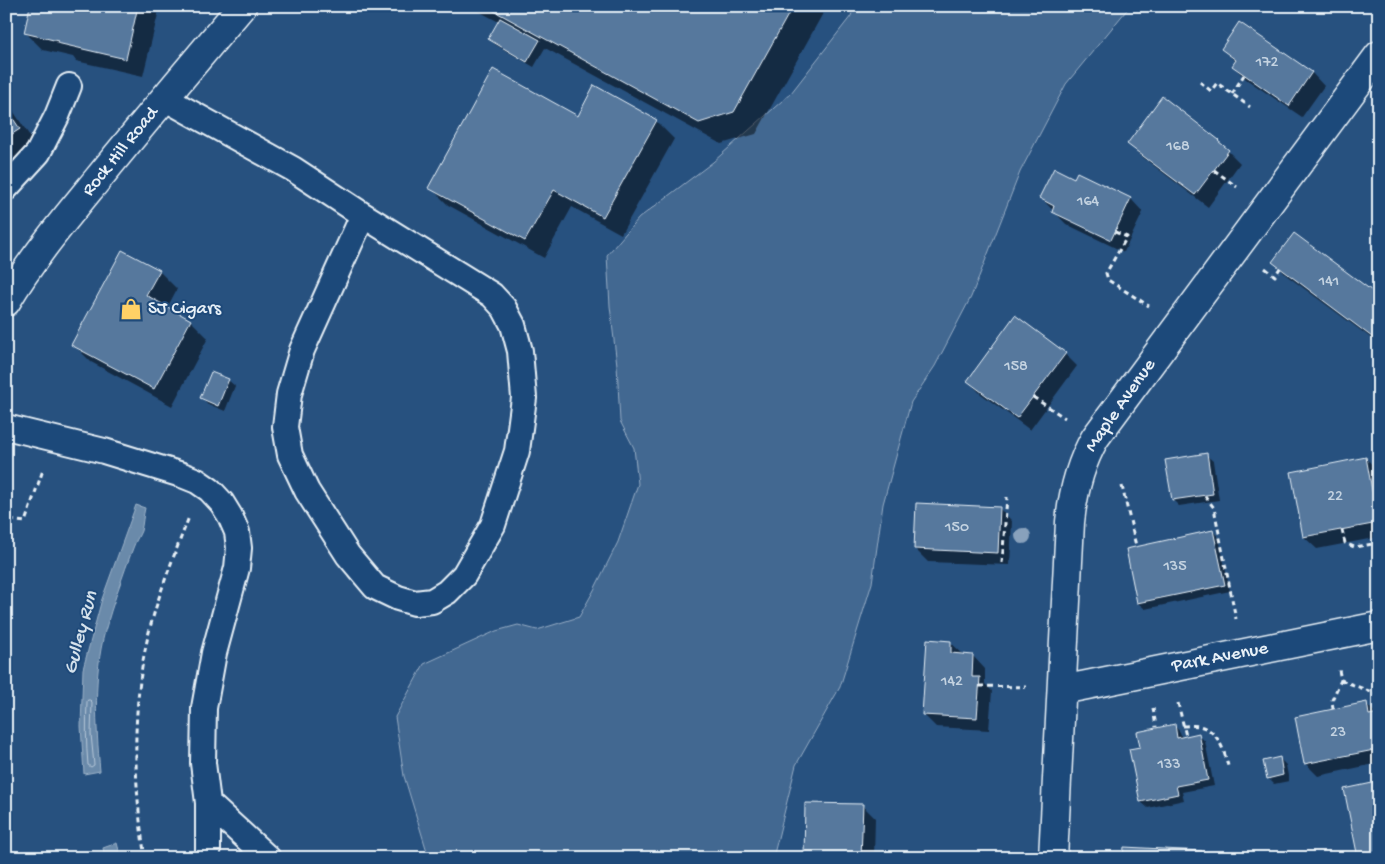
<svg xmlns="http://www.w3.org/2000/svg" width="1385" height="864" font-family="'Gochi Hand',sans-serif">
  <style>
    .green { fill: #436891; stroke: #96acc4 }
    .water { fill: #6b8aaa; stroke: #9db3c9 }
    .shadow { fill: #0007 }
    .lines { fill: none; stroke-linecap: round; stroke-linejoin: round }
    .shore { stroke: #b6c8d9; stroke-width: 1 }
    .building { fill: #57789d; stroke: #e8f1f8 }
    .lane-casing { stroke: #e8f1f8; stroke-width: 28 }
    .street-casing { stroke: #e8f1f8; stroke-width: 31 }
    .secondary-casing { stroke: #e8f1f8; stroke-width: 31 }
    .path { stroke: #e8f1f8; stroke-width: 3; stroke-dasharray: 5 4; stroke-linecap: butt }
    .lane { stroke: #1f4a7a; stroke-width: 24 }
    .street { stroke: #1f4a7a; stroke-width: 28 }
    .secondary { stroke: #1f4a7a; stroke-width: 28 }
    .tree { fill: #88a1bc }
    .labels { text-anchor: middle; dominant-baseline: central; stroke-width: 4; stroke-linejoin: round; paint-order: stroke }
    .number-label { font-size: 16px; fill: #c4d3e1 }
    .street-label { font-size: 19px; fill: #e8f1f8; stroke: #1f4a7a }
    .poi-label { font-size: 19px; fill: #e8f1f8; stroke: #1f4a7a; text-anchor: start }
    .water-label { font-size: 20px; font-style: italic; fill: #d5e2ec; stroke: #1f4a7a }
  </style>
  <rect width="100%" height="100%" fill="#27517f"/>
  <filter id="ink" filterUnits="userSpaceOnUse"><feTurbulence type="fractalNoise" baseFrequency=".02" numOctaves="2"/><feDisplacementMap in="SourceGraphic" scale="10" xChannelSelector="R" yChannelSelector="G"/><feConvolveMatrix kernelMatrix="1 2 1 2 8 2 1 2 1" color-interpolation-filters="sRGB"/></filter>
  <g filter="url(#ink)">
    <path class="green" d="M854,6H1130L1066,84L1020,172L971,297L935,366L911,402L883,504L872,583L840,687L796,765L773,858H429L404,776L395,717L424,664L496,631L518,625L537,630L579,617L594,590L618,542L638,484L634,448L620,421L617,365L610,306L607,255L639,218L713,162L791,93L851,16Z"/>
    <path class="water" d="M136,505L145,508C143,516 143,523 141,531C139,536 135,542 133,548C123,575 113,603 105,631C93,676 96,725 100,771L84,774L81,726L83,669L102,599Z
      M117,843L121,858H105L103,848Z"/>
    <path class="shadow" d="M31,6H160L143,76L76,61L73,57L43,50L25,32Z
      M469,6H827L756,134L721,144L545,48L534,67L496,45L489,39L499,22Z
      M1240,23L1312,73L1324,86L1302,117L1246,79L1233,66L1236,62L1222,49Z
      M6,100L37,147L6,168Z
      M578,118L656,121L674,139L621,234L572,207L544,258L448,205L430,187Z
      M1218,141L1240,163L1208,207L1141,156L1128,143Z
      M1078,173L1131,199L1143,212L1124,252L1066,224L1041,198L1075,180Z
      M1274,262L1379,298V344L1286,275Z
      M159,271L177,289L167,308L191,321L208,338L172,406L91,362L73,344Z
      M1065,354L1077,366L1030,430L981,394L968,381Z
      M228,380L235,386L225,411L208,404L202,398Z
      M1206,455L1213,461L1219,500L1179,506L1173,500Z
      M1366,458L1378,471L1379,473V537L1317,549L1304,537L1292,473Z
      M999,508L1012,521L1010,565L928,562L915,549Z
      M1213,531L1219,538L1230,591L1145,609L1138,603L1127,550Z
      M950,642L963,654L973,656L985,669V684L992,691L989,730L936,727L923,714Z
      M1366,704L1378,715L1379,714V763L1318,776L1305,763Z
      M1174,725L1180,732L1182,738L1198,735L1205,741L1214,786L1182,792L1184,800L1148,808L1141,802L1142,748Z
      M1280,759L1286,765L1289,781L1274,784L1268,778Z
      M862,805L875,818L874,858H805Z"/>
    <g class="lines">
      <path class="shore" d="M88,700H90L92,702L91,734L94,765L91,767L88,765C86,744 86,723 87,702Z"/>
    </g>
    <path class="building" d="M30,6H138L126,59L57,43L58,41L24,33Z
      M485,6H793L734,112L699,123Z
      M500,18L540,40L527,62L488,39Z
      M1239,22L1312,72L1289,106L1232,66L1236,60L1221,49Z
      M493,69L578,116L594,85L657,120L603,217L554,190L525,241L428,188Z
      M1162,96L1219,140L1218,141L1229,150L1195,195L1127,144Z
      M6,108L20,129L6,138Z
      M1054,168L1074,178L1077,172L1131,198L1111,240L1052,212L1054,206L1039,198Z
      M1294,233L1379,296V337L1376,340L1272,262Z
      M122,250L160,270L146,295L191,320L154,389L71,345Z
      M1015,315L1066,353L1017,418L967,381Z
      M211,372L229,379L218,406L200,398Z
      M1207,453L1213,494L1172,500L1165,460Z
      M1366,457L1378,523L1303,537L1291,472Z
      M916,503L1000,507L998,553L914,549Z
      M1213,530L1225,585L1137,603L1126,549Z
      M927,639L951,641V653L973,655L972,677H980L977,718L922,715Z
      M1367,702L1369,715L1379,713V749L1304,764L1295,717Z
      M1175,724L1177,738L1199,733L1208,780L1176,786L1178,794L1140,802L1129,749L1140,747L1137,732Z
      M1280,757L1283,775L1267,779L1263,761Z
      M1376,779H1379V858H1358L1344,789L1377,782Z
      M805,803L863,804L861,858H804Z
      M1124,847L1202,851V854L1213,855V858H1123Z"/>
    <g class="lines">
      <g class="lane-casing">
        <path id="lane" d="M164,98L293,169L363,215L492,295L504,308L513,325L520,351L524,398L517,451L493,525L464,575L447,592L432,601L415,603L398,598L375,587L348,555L307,491L290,455L285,427L289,394L302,350L363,215
          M6,188L38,153L57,116L69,86
          M6,427L104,451L182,475L197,481L210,490L222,503L230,516L237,532L239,548L237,568L214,653L204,708L203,763L208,803V858
          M208,803L268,858"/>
      </g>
      <g class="street-casing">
        <path id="street" d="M1062,690L1379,626
          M1053,858L1070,522C1073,492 1080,464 1095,438L1379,55"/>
      </g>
      <g class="secondary-casing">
        <path id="secondary" d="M6,302C32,258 65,219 97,180C145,121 193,64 242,6"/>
      </g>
      <path class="path" d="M1200,82L1211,91L1217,83L1250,107
        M1232,94L1244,75
        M1214,170L1237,187
        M1115,232L1127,237L1106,273L1108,280L1149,306
        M1265,268L1275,276L1280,268
        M1033,397L1065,418
        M1122,486L1136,546
        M1205,496L1214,508L1236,619
        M10,520L25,522L43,470
        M1342,530L1345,543L1354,547L1379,543
        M1002,563L1007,497
        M1341,680L1379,695
        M979,686L1026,687
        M1178,703L1186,736
        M1153,708L1156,727
        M1333,709L1332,700L1341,680L1339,670
        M1183,726C1188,726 1194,725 1199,726C1218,730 1224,750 1228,766
        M145,858C133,782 131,703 150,628C160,590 175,553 189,517"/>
      <use href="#lane" class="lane"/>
      <use href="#street" class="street"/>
      <use href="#secondary" class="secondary"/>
    </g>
    <circle class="tree" cx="1023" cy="536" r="8"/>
  </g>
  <defs>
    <g id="shop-bare" transform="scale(1.725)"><path d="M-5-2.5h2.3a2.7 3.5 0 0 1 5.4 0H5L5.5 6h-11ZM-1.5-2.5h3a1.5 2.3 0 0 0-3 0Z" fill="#ffd166" stroke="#1f4a7a" stroke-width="2.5" paint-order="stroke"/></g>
  </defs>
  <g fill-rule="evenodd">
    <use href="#shop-bare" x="131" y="309"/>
  </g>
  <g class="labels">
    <g class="number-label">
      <text x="1267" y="63">172</text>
      <text x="1178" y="147">168</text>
      <text x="1088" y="202">164</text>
      <text x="1329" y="282">141</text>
      <text x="1016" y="367">158</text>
      <text x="1335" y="497">22</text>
      <text x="957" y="528">150</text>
      <text x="1175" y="567">135</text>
      <text x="952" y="682">142</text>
      <text x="1338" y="733">23</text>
      <text x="1169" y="765">133</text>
    </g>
    <g class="street-label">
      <text transform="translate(121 152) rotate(-51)">Rock Hill Road</text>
      <text transform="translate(1121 406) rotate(-55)">Maple Avenue</text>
      <text transform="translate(1220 658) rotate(-11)">Park Avenue</text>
    </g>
    <g class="poi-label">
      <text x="148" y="309">SJ Cigars</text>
    </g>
    <g class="water-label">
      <text transform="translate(82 633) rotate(-75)">Gulley Run</text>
    </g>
  </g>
  <rect width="1385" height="864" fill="none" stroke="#1f4a7a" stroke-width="25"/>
  <rect x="12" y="12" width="1360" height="839" fill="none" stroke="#e8f1f8" stroke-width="2" filter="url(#ink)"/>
</svg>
